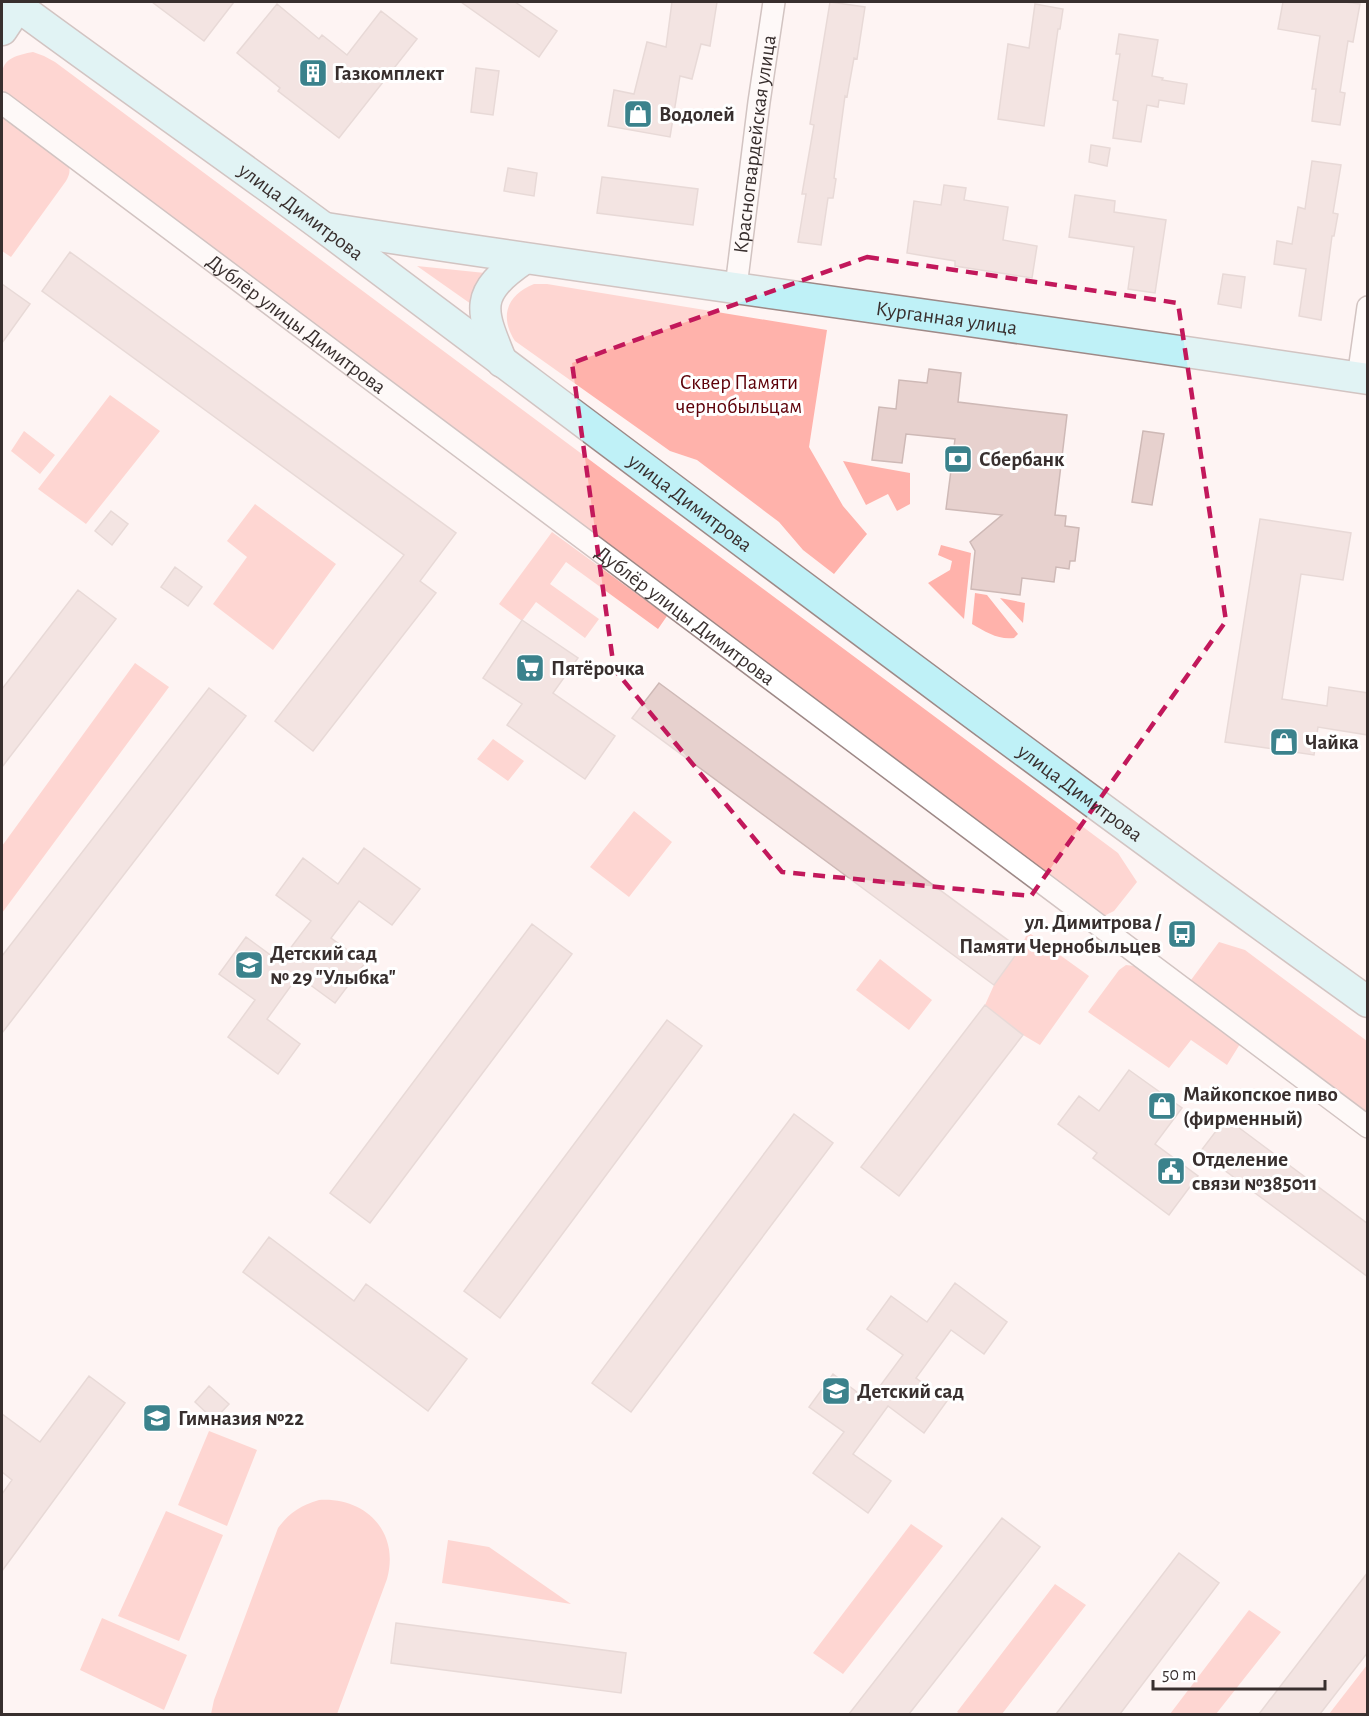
<svg xmlns="http://www.w3.org/2000/svg" width="1369" height="1716" font-family="'Alegreya Sans',sans-serif">
  <style>
    .green { fill: #ffb2ab }
    .building { fill: #e7d1ce; stroke: #ceb9b6; stroke-width: 1.5 }
    .lines { fill: none; stroke-linecap: round; stroke-linejoin: round }
    .street-casing { stroke: #9e8987; stroke-width: 24 }
    .secondary-casing { stroke: #9e8987; stroke-width: 33 }
    .street { stroke: #fff; stroke-width: 21 }
    .secondary { stroke: #bff1f7; stroke-width: 30 }
    .marked { fill: none; stroke: #c2185b; stroke-width: 4.5; stroke-dasharray: 12 8; stroke-linejoin: round }
    .labels { text-anchor: middle; dominant-baseline: central; stroke-width: 6; stroke-linejoin: round; paint-order: stroke }
    .poi-label { font-size: 21px; font-weight: bold; fill: #382f2e; stroke: #fff; text-anchor: start }
    .street-label { font-size: 21px; fill: #382f2e; stroke: #fff }
    .park-label { font-size: 21px; fill: #5e0008; stroke: #fff }
  </style>
  <rect width="100%" height="100%" fill="#fef4f3"/>
  <path class="green" d="M33,52L44,56L55,62L1118,853L1137,882L1114,911L1104,916L6,96C2,89 2,85 2,77C1,58 18,55 33,52Z
    M2,117L67,162C71,169 70,174 66,181L11,257L2,251Z
    M417,266L485,273L471,304Z
    M534,284H547L827,330L809,447L843,506L867,534L834,574L803,550L779,522L697,460L670,451L515,341C499,316 507,295 534,284Z
    M110,395L160,431L86,524L38,489Z
    M24,431L55,455L40,474L11,451Z
    M843,461L910,473V504L897,511L888,494L866,505Z
    M255,504L336,564L273,650L213,604L247,557L227,541Z
    M552,532L667,616L658,629L566,562L550,584L599,619L585,638L536,602L522,621L499,604Z
    M941,545L971,553L964,619L928,583L950,570L952,561L938,555Z
    M975,593L987,595L1018,634L1014,638C998,640 986,632 972,624Z
    M1000,598L1025,603L1023,623Z
    M135,663L169,687L2,913V846Z
    M493,739L524,761L508,781L477,759Z
    M634,811L672,842L629,897L590,867Z
    M1028,932L1089,976L1040,1045L1023,1035L985,1005L994,985L1020,949Z
    M1219,942L1245,950L1367,1041V1112L1191,980Z
    M880,959L932,1000L909,1030L856,990Z
    M1126,965L1135,966L1240,1044L1227,1065L1191,1040L1169,1068L1088,1012L1119,970Z
    M209,1431L257,1450L227,1526L178,1505Z
    M319,1500C366,1497 400,1532 387,1579L337,1714H211L214,1700L278,1528C289,1513 301,1505 319,1500Z
    M166,1511L223,1535L179,1641L118,1616Z
    M911,1524L943,1546L843,1674L813,1653Z
    M448,1540L489,1547L571,1604L442,1583Z
    M1055,1584L1086,1605L1002,1714H960L957,1712Z
    M1249,1610L1281,1632L1216,1714H1170Z
    M102,1618L187,1655L164,1710L80,1670Z
    M1367,1665V1714H1329Z"/>
  <path class="building" d="M152,2H234L204,41Z
    M461,2H515L557,31L539,57Z
    M672,2H717L710,46L701,44L692,79L680,76L670,137L608,126L614,90L634,94L647,42L666,47Z
    M830,2L865,7L857,59L854,58L847,97L845,96L834,178L836,179L833,198H828L821,245L798,242L806,194H802L814,125L810,124Z
    M1283,2H1345L1360,4L1353,42L1348,41L1340,92L1345,93L1340,125L1312,121L1316,89H1312L1320,36L1278,29Z
    M277,4L319,39L322,35L347,55L381,11L417,39L339,138L278,91L280,88L237,53Z
    M1035,4L1063,9L1060,29H1058L1044,126L998,119L1008,44L1029,48Z
    M1119,34L1158,40L1152,76L1163,78L1162,80L1187,84L1184,104L1159,100L1158,107L1147,105L1141,142L1113,138L1118,101L1113,100L1120,54H1116Z
    M476,68L499,71L493,115L471,112Z
    M1091,145L1110,148L1107,166L1089,162Z
    M1312,161L1341,165L1333,213L1338,214L1334,236H1332L1321,320L1299,316L1306,269L1274,264L1277,241L1292,244L1298,207L1305,209Z
    M508,168L537,173L534,196L504,191Z
    M602,177L698,189L693,225L597,213Z
    M944,185L966,188L964,200L1008,207L1003,240L1037,246L1032,278L955,266V261L907,253L914,201L941,205Z
    M1075,195L1115,201L1114,212L1166,220L1155,293L1128,289L1134,247L1069,237Z
    M70,252L456,533L420,581L436,593L313,751L275,721L404,555L42,291Z
    M1223,274L1245,277L1241,308L1218,304Z
    M2,284L30,304L2,343Z
    M929,369L961,373L958,402L1067,415L1055,515L1066,516L1065,526L1079,528L1075,561H1070L1069,569L1056,567L1054,582L1022,578L1020,595L971,589L975,551L970,542L1002,515L946,509L955,439L906,434L902,463L872,460L879,407L896,409L899,380L927,383Z
    M1143,431L1164,434L1152,505L1132,502Z
    M111,511L128,524L112,545L95,531Z
    M1260,519L1351,533L1343,580L1301,574L1282,699L1327,706L1329,687L1368,693V735L1318,727L1314,755L1225,742Z
    M175,567L202,587L188,606L161,587Z
    M78,590L116,619L2,767V689Z
    M522,620L578,658L553,693L615,736L585,779L507,725L522,704L483,678Z
    M659,683L1020,949L994,985L632,718Z
    M209,688L246,716L2,1033V956Z
    M364,848L420,889L392,925L359,901L331,938L365,963L335,1003L298,976L267,1019L300,1044L278,1074L228,1037L255,1000L219,974L246,937L280,962L311,921L276,895L303,858L338,884Z
    M532,924L572,954L370,1223L330,1193Z
    M985,1005L1023,1035L899,1196L861,1167Z
    M667,1020L702,1046L500,1318L464,1291Z
    M1129,1070L1182,1108L1155,1144L1198,1176L1169,1215L1093,1158L1097,1153L1058,1124L1079,1096L1099,1111Z
    M794,1114L833,1143L631,1412L592,1383Z
    M1226,1118L1368,1224V1277L1200,1152Z
    M269,1237L354,1301L366,1284L467,1359L428,1411L243,1272Z
    M955,1283L1007,1322L984,1354L951,1330L916,1378L947,1401L924,1433L888,1406L853,1454L891,1481L868,1513L813,1473L844,1432L809,1407L833,1374L869,1401L903,1355L867,1329L891,1296L927,1322Z
    M89,1376L125,1403L2,1571V1494L12,1480L2,1472V1414L40,1442Z
    M209,1386L229,1404L214,1420L195,1402Z
    M1002,1518L1040,1547L909,1714H849Z
    M1179,1553L1219,1583L1120,1714H1056Z
    M1368,1572V1652L1320,1714H1259Z
    M396,1623L626,1653L621,1693L391,1663Z"/>
  <g class="lines">
    <g class="street-casing">
      <g id="street">
        <path id="s1" d="M2,103L1368,1127"/>
        <path id="s2" d="M736,287L759,102L774,2"/>
        <path d="M1358,378L1368,307"/>
      </g>
    </g>
    <g class="secondary-casing">
      <g id="secondary">
        <path id="s3" d="M12,2C116,79 223,153 327,230C673,489 1017,750 1368,1002"/>
        <path d="M2,30L18,6"/>
        <path id="s4" d="M326,228C673,282 1021,326 1368,379"/>
        <path d="M502,362C480,309 473,294 524,259"/>
      </g>
    </g>
    <use href="#street" class="street"/>
    <use href="#secondary" class="secondary"/>
  </g>
  <path d="M0 0H1369V1716H0ZM867,257L1178,303L1226,621L1031,896L782,872L614,669L572,363Z" fill="#fef4f3" fill-opacity=".55" fill-rule="evenodd"/>
  <path class="marked" d="M867,257L1178,303L1226,621L1031,896L782,872L614,669L572,363Z"/>
  <defs>
    <g id="building-square" transform="scale(1.5)"><rect x="-9" y="-9" width="18" height="18" rx="4" fill="#3b828c" stroke="#fff"/><path d="M-4-6H4V6H1V3H-1V6H-4ZM-2.5-4.3h1.7v1.8h-1.7ZM.8-4.3h1.7v1.8H.8ZM-2.5-1h1.7V.8h-1.7ZM.8-1h1.7V.8H.8Z" fill="#fff"/></g>
    <g id="shop-square" transform="scale(1.5)"><rect x="-9" y="-9" width="18" height="18" rx="4" fill="#3b828c" stroke="#fff"/><path d="M-5-2.5h2.3a2.7 3.5 0 0 1 5.4 0H5L5.5 6h-11ZM-1.5-2.5h3a1.5 2.3 0 0 0-3 0Z" fill="#fff"/></g>
    <g id="bank-square" transform="scale(1.5)"><rect x="-9" y="-9" width="18" height="18" rx="4" fill="#3b828c" stroke="#fff"/><path d="M-6-4H6V4H-6ZM0-2.3a2.3 2.3 0 1 0 0 4.6a2.3 2.3 0 1 0 0-4.6Z" fill="#fff"/></g>
    <g id="supermarket-square" transform="scale(1.5)"><rect x="-9" y="-9" width="18" height="18" rx="4" fill="#3b828c" stroke="#fff"/><path d="M-6-5.5h2.5l.6 2H6L4.5 2H-2.5L-4.4-4H-6ZM-1.5 3.2a1.3 1.3 0 1 0 .1 0ZM3 3.2a1.3 1.3 0 1 0 .1 0Z" fill="#fff"/></g>
    <g id="bus-square" transform="scale(1.5)"><rect x="-9" y="-9" width="18" height="18" rx="4" fill="#3b828c" stroke="#fff"/><path d="M-5-6H5V4H4V6H2V4H-2V6H-4V4H-5ZM-3.5-4V0h7V-4ZM-3.5 1.2v1.5H-2V1.2ZM2 1.2v1.5H3.5V1.2Z" fill="#fff"/></g>
    <g id="school-square" transform="scale(1.5)"><rect x="-9" y="-9" width="18" height="18" rx="4" fill="#3b828c" stroke="#fff"/><path d="M0-5L7-2L0 1L-7-2ZM-4 1L0 2.5L4 1V4Q0 6-4 4Z" fill="#fff"/></g>
    <g id="civic-square" transform="scale(1.5)"><rect x="-9" y="-9" width="18" height="18" rx="4" fill="#3b828c" stroke="#fff"/><path d="M-.6-6.5H3V-4.5H.6V-3L4-1V1h2V6H-6V1h2V-1L-.6-3ZM-1.2 2.5V6h2.4V2.5Z" fill="#fff"/></g>
  </defs>
  <g fill-rule="evenodd">
    <use href="#building-square" x="313" y="73"/>
    <use href="#shop-square" x="638" y="114"/>
    <use href="#bank-square" x="958" y="459"/>
    <use href="#supermarket-square" x="530" y="668"/>
    <use href="#shop-square" x="1284" y="742"/>
    <use href="#bus-square" x="1182" y="934"/>
    <use href="#school-square" x="249" y="965"/>
    <use href="#shop-square" x="1162" y="1106"/>
    <use href="#civic-square" x="1171" y="1171"/>
    <use href="#school-square" x="836" y="1391"/>
    <use href="#school-square" x="157" y="1418"/>
  </g>
  <g class="labels">
    <g class="poi-label">
      <text x="334" y="73">Газкомплект</text>
      <text x="659" y="114">Водолей</text>
      <text x="979" y="459">Сбербанк</text>
      <text x="551" y="668">Пятёрочка</text>
      <text x="1305" y="742">Чайка</text>
      <text x="1161" y="922" text-anchor="end">ул. Димитрова /<tspan x="1161" dy="24">Памяти Чернобыльцев</tspan></text>
      <text x="270" y="953">Детский сад<tspan x="270" dy="24">№ 29 "Улыбка"</tspan></text>
      <text x="1183" y="1094">Майкопское пиво<tspan x="1183" dy="24">(фирменный)</tspan></text>
      <text x="1192" y="1159">Отделение<tspan x="1192" dy="24">связи №385011</tspan></text>
      <text x="857" y="1391">Детский сад</text>
      <text x="178" y="1418">Гимназия №22</text>
    </g>
    <g class="street-label">
      <text stroke="none"><textPath href="#s2" startOffset="144">Красногвардейская улица</textPath></text>
      <text stroke="none"><textPath href="#s3" startOffset="357">улица Димитрова</textPath></text>
      <text stroke="none"><textPath href="#s4" startOffset="627">Курганная улица</textPath></text>
      <text stroke="none"><textPath href="#s1" startOffset="368">Дублёр улицы Димитрова</textPath></text>
      <text stroke="none"><textPath href="#s3" startOffset="843">улица Димитрова</textPath></text>
      <text stroke="none"><textPath href="#s1" startOffset="854">Дублёр улицы Димитрова</textPath></text>
      <text stroke="none"><textPath href="#s3" startOffset="1329">улица Димитрова</textPath></text>
    </g>
    <g class="park-label">
      <text x="739" y="382">Сквер Памяти<tspan x="739" dy="24">чернобыльцам</tspan></text>
    </g>
  </g>
  <rect width="1369" height="1716" fill="none" stroke="#382f2e" stroke-width="6"/>
  <path d="M1153 1680v9h172v-9" fill="none" stroke="#382f2e" stroke-width="3"/>
  <text x="1162" y="1680" font-size="18" fill="#382f2e" stroke="#ffffff" stroke-width="4.5" paint-order="stroke">50 m</text>
</svg>
